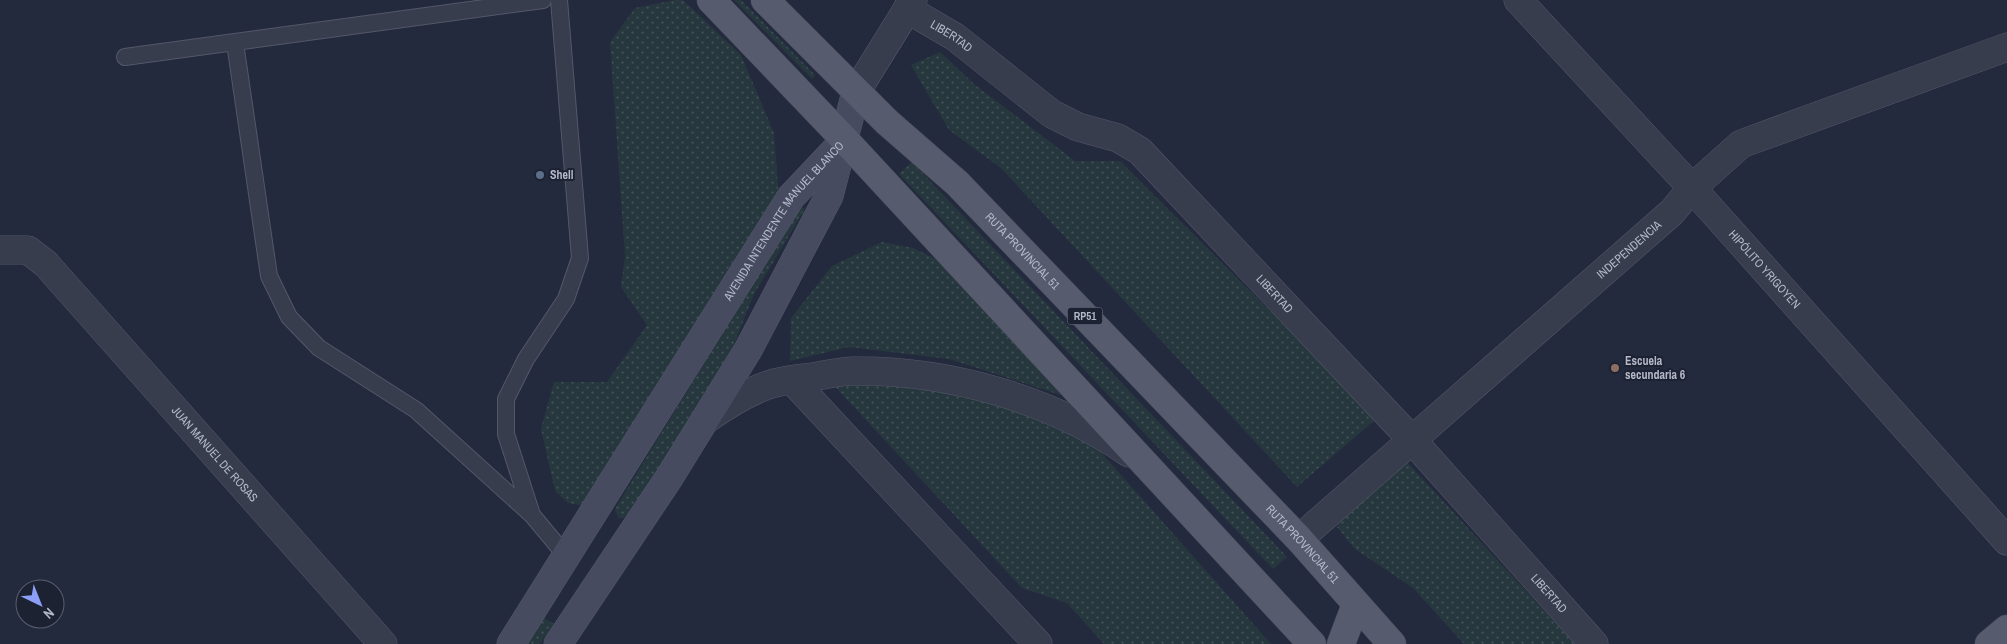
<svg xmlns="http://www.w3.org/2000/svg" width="2007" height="644" font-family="'Archivo Narrow',sans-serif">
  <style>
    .grass { fill: url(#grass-dots) }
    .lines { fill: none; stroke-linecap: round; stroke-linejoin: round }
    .service-casing { stroke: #535869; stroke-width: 18 }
    .minor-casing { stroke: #535869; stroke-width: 29 }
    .tertiary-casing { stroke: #535869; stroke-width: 29 }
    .secondary-casing { stroke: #535869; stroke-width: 29 }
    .primary-casing { stroke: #414657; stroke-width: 29 }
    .service { stroke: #383d4e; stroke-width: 16 }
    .minor { stroke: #383d4e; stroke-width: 28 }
    .tertiary { stroke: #383d4e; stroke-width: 28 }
    .secondary { stroke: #464b60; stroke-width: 28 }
    .primary { stroke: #565b6d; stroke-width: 28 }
    .service-dot { fill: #5c6f8a; stroke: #1d2232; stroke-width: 2 }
    .education-dot { fill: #8d6e63; stroke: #1d2232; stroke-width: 2 }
    .labels { text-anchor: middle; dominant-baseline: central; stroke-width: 4; stroke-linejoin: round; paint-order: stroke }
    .shield { fill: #1d2232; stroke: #878b9c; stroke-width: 1 }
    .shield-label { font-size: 11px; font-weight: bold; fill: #b4b8c9 }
    .street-label { font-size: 12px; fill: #b4b8c9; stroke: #1d2232 }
    .poi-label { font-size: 12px; font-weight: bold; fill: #b4b8c9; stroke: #1d2232; text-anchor: start }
  </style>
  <defs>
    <pattern id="grass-dots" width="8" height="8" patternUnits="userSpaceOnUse" patternTransform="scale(1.25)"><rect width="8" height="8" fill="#26373e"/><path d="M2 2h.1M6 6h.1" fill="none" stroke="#435259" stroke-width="1.8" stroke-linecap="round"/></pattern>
  </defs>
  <rect width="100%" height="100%" fill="#242a3d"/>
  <path class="grass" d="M675,0H683L741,55L774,133L779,199L584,506L568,503L555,491L541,429L554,382H607L647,325L621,287L625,256L610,42L635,8Z
    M734,0H741L815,75L812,79Z
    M940,52L974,84L1075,161H1120L1377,418L1297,487L1001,168L949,130L911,65Z
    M912,162L1287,557L1273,569L899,174Z
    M800,207L805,209L753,296L723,373L629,515L623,518H619L615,511L616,507Z
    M882,242L913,248L946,264L1073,399L949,359L849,347L790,361L791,318L832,266Z
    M828,379L956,387L1090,440L1271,644H1104L1067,603L1022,588Z
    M1406,461L1575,644H1464L1413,588L1355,549L1337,527L1355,500Z
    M544,618L554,624L540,644H525Z"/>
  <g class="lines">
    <g class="service-casing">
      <path id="service" d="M559,0L580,258L566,299L526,359L506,399V434L532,515L567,557
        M235,43L269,276L289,317L319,348L416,410L532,515
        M125,57L543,0"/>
    </g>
    <g class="minor-casing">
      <g id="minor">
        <path id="s1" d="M1518,0L1692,188L2007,541"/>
        <path id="s2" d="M907,9L955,37L1052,114L1078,127L1118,138L1140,151L1413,441L1594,644"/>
        <path id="s3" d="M0,250H28L46,264L383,644"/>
        <path d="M792,380L1038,644"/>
        <path d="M705,420C725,406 745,393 768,385C782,380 798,379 812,377C826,375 840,371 854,371C948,370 1051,399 1129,453"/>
        <path id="s4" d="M1299,539L1672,212L1692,188L1741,144L2007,47"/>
      </g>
    </g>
    <g class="tertiary-casing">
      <path id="tertiary" d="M856,92L913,0"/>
    </g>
    <g class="secondary-casing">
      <g id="secondary">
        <path id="s5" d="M511,644L791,197L842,143"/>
        <path d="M558,644L669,478L748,350L829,196L856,92"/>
      </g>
    </g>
    <g class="primary-casing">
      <g id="primary">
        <path d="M711,0L845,140L1312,644"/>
        <path id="s6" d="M765,0L887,122L957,183L1299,539L1392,644"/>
        <path d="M1341,644L1356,604"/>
        <path d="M1989,644L2007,629"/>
      </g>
    </g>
    <use href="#service" class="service"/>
    <use href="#minor" class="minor"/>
    <use href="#tertiary" class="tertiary"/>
    <use href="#secondary" class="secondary"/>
    <use href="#primary" class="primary"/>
  </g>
  <circle class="service-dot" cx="540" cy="175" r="5"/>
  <circle class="education-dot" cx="1615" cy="368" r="5"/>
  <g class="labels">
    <rect class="shield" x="1067.5" y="307.5" width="35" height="17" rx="4"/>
    <g class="shield-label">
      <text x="1085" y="316">RP51</text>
    </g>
    <g class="street-label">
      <text stroke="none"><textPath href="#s2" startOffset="52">LIBERTAD</textPath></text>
      <text stroke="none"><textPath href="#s5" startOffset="504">AVENIDA INTENDENTE MANUEL BLANCO</textPath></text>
      <text stroke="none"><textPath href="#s4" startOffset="439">INDEPENDENCIA</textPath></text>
      <text stroke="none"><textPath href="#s6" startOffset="360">RUTA PROVINCIAL 51</textPath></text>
      <text stroke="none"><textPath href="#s1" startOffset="365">HIPÓLITO YRIGOYEN</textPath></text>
      <text stroke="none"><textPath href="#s2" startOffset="472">LIBERTAD</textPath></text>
      <text stroke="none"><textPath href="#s3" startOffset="305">JUAN MANUEL DE ROSAS</textPath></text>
      <text stroke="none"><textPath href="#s6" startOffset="765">RUTA PROVINCIAL 51</textPath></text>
      <text stroke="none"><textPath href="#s2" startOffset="878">LIBERTAD</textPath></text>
    </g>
    <g class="poi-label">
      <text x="550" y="175">Shell</text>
      <text x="1625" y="361">Escuela<tspan x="1625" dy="14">secundaria 6</tspan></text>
    </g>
  </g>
  <g transform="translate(40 604) rotate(137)"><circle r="24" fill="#1d2232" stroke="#595e6e"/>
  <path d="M0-4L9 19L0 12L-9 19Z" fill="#8c9ff6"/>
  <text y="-8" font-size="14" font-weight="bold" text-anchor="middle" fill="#b4b8c9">N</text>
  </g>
</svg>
